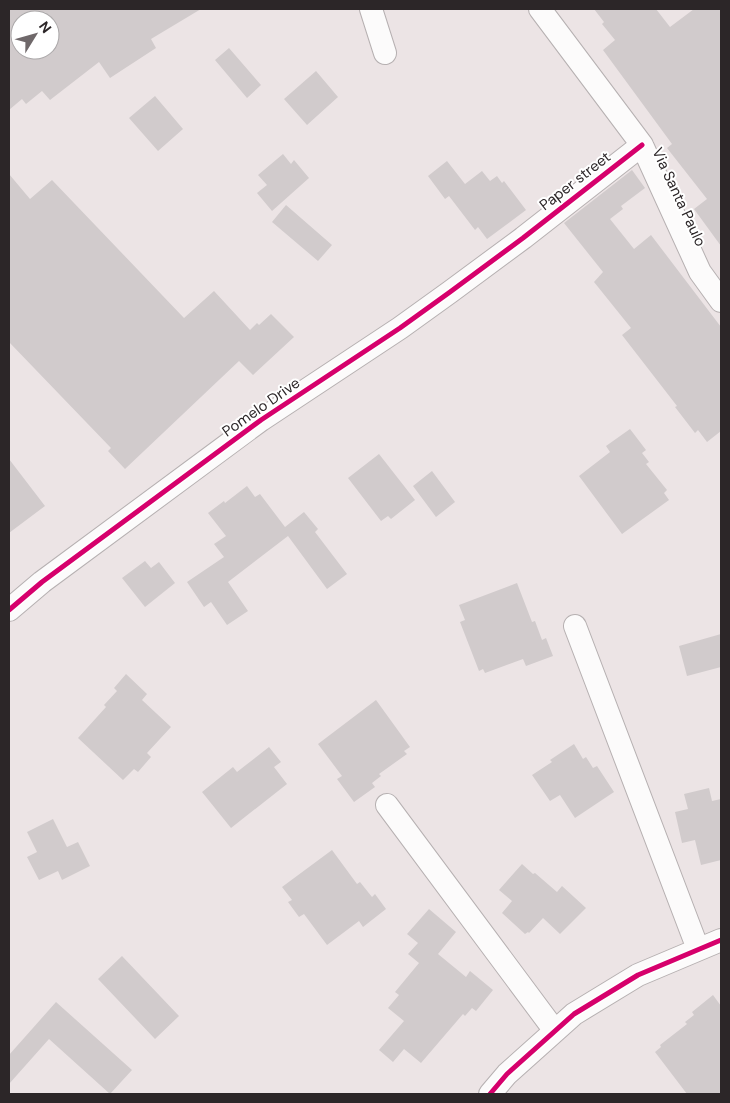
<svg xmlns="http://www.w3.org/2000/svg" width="730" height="1103" font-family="'DM Sans',sans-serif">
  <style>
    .building { fill: #d1cbcc; fill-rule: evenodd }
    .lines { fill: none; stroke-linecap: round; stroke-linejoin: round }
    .minor-casing { stroke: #b6b0b1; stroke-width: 24 }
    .minor { stroke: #fcfbfb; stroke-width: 22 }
    .cycleway-casing { stroke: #fff; stroke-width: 8 }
    .cycleway { stroke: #d6006c; stroke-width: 5 }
    .labels { text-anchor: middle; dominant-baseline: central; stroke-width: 4; stroke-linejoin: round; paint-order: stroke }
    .street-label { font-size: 15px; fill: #2c2628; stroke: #fff }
  </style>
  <rect width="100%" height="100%" fill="#ece4e5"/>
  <path class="building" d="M9,9H201L151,39L156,48L110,78L99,62L50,100L42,91L26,104L22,99L9,110ZM20,20H50V50H20Z
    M594,9H656L670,27L694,9H721V246L694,209L707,199L667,148L672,144L603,50L615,40L602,24L604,22Z
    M229,48L261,85L247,98L215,60Z
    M316,71L338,97L307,125L284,99Z
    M155,96L183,129L158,151L129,118Z
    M283,154L291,164L294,160L309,178L272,211L257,193L267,185L258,175Z
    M447,161L465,184L482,171L490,181L497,176L502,183L504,181L526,210L487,239L478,227L475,230L449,196L445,199L428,176Z
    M632,170L645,188L621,206L623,209L610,219L634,249L651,235L721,327V431L707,442L698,430L695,433L675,407L677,406L622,335L631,328L594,282L603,272L564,223Z
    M9,174L30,199L52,180L184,318L214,291L250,330L257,323L259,325L271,314L294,337L253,375L239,361L125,469L108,451L111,448L9,342Z
    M286,205L332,245L318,261L272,222Z
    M630,429L646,450L642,453L649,462L646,464L667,490L664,493L669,500L622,534L579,476L610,452L606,446Z
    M379,454L415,500L391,519L388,516L381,521L348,478Z
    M9,459L45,506L9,533Z
    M432,471L455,502L436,517L413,486Z
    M247,486L255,497L260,494L285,527L304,512L318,529L315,532L347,574L327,589L288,536L228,582L248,611L227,625L211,602L204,607L187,582L224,557L214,544L226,536L208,513L224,501L225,503Z
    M145,561L151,568L159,562L175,583L145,607L122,578Z
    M517,583L532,622L535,621L542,640L546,638L553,656L526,666L523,659L485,673L483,669L479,671L460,622L465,620L459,605Z
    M721,634V667L687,676L679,646Z
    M126,674L147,694L142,700L171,727L147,753L151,757L138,772L134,769L123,780L78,738L106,707L104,705L117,691L114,688Z
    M376,700L410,747L404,751L407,754L379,774L381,776L372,783L375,787L354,802L337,779L342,776L318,744Z
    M574,744L583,759L586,757L593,768L597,766L614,792L575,818L560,795L550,801L532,775L552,762L550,760Z
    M269,747L281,762L274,767L287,784L231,828L202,792L233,767L237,772Z
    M709,788L712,801L721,799V860L701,865L695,840L682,843L675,812L688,809L684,794Z
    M53,819L67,847L78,842L90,866L62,880L58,871L39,880L27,857L37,852L27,832Z
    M332,850L357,884L360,882L372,897L375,894L386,909L363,927L359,921L327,945L304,914L299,917L288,902L292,900L282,887Z
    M522,864L533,874L535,873L557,892L562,886L586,908L560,934L543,918L529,933L528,932L525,934L502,913L512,901L499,890Z
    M429,909L456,932L438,954L466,977L470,971L493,990L476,1011L472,1008L465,1016L463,1014L421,1063L404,1049L393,1062L379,1050L404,1021L388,1008L399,995L395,992L419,963L408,954L418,943L407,934Z
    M122,956L179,1016L155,1039L98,979Z
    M713,995L721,1006V1094H687L655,1052L661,1047L660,1045L687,1024L685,1022L694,1015L692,1012Z
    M56,1002L132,1070L110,1094L49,1039L9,1084V1055Z"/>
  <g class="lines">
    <g class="minor-casing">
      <path id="minor" d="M371,9L385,53
        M540,9L642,145L700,272L721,301
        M9,610L42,582L261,420L400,328L450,292L523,238L642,145
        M575,626L698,949
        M387,805L555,1031
        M490,1094L507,1074L574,1014L638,975L721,940"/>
    </g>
    <use href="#minor" class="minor"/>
    <g class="cycleway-casing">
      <path id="cycleway" d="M9,610L42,582L261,420L400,328L450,292L523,238L642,145
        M490,1094L507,1074L574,1014L638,975L721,940"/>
    </g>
    <use href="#cycleway" class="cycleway"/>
  </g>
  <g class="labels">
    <g class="street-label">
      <text transform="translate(575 181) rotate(-38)">Paper street</text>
      <text transform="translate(679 197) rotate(65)">Via Santa Paulo</text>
      <text transform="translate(261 407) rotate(-35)">Pomelo Drive</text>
    </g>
  </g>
  <rect width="730" height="1103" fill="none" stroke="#2c2628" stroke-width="20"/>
  <g transform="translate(35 35) rotate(53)"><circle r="24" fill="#ffffff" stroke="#aba8a9"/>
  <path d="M0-4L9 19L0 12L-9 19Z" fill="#6f686a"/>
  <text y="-8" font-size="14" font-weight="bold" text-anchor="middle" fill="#2c2628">N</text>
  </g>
</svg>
